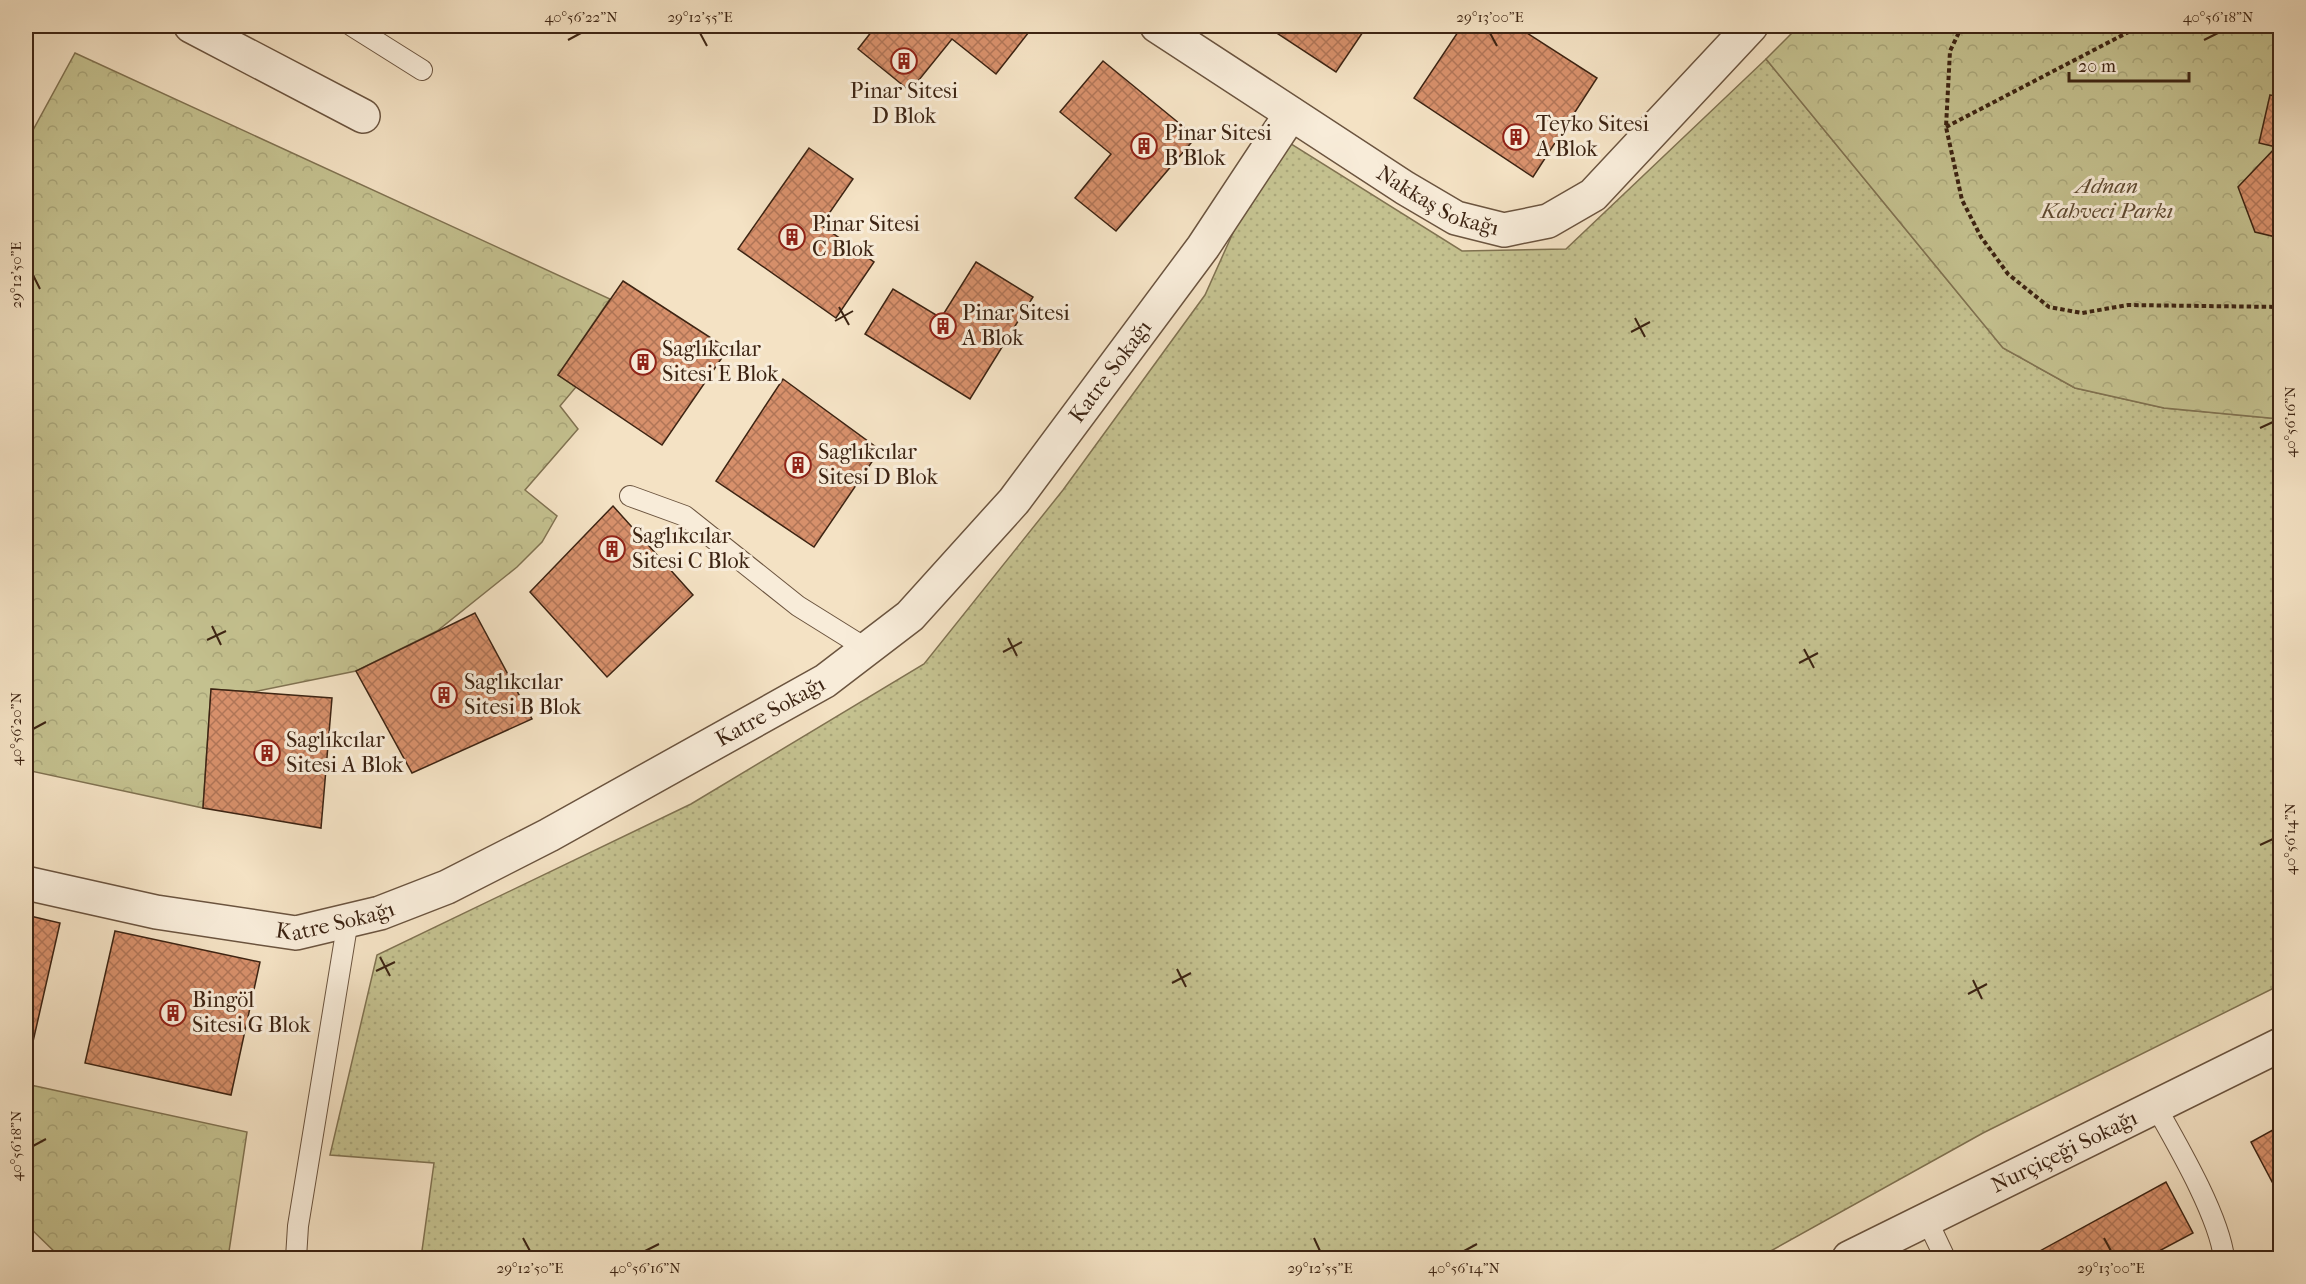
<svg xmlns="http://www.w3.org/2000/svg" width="2306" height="1284" font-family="'IM FELL French Canon',serif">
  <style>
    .grass { fill: url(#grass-dots); stroke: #807251; stroke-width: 1.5 }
    .park { fill: url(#park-crowns); stroke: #807251; stroke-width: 1.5 }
    .building { fill: url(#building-cross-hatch); stroke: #3d2413; stroke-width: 1.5 }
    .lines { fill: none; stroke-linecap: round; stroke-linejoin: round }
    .service-casing { stroke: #6b543f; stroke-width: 22 }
    .minor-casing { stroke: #6b543f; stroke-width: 36 }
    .path { stroke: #3d2413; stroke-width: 4; stroke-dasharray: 4.5 3; stroke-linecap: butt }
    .service { stroke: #f8ecd9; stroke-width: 20 }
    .minor { stroke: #f8ecd9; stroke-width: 33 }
    .ticks { fill: none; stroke: #3d2413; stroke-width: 2 }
    .labels { text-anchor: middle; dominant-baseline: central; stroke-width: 6; stroke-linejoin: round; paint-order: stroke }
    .poi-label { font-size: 22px; fill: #3d2413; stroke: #f8ecd9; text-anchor: start }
    .park-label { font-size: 22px; font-style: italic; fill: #5f4b32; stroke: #f8ecd9 }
    .street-label { font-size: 22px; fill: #3d2413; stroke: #f8ecd9 }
    .neatline { fill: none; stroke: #3d2413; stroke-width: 2 }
    .ticks-label { font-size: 15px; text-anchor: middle; fill: #3d2413 }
  </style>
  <defs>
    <pattern id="grass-dots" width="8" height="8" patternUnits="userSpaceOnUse" patternTransform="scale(1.5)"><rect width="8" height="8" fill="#c4c18f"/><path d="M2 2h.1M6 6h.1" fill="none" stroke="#a9a67a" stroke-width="1.8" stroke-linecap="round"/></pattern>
    <pattern id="park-crowns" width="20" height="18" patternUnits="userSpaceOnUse" patternTransform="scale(1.5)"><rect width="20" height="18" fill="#c4c18f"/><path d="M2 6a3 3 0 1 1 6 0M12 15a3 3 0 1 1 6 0" fill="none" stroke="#a9a67a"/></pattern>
    <pattern id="building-cross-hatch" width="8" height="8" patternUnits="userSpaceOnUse" patternTransform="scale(1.5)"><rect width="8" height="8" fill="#d7906b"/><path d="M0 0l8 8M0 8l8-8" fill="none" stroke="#b07557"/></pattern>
  </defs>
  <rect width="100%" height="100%" fill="#f4e2c4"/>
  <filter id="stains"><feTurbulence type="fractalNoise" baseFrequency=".00333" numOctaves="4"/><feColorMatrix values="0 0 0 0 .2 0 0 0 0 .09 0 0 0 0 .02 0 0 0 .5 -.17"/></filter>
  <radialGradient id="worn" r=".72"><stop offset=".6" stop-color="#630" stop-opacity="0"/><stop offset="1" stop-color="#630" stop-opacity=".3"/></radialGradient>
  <path class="grass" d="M1766,59L2003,348L2075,388L2164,408L2280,419V725L2272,731L2280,747V985L1983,1133L1758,1258H421L434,1163L330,1155L377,955L691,804L924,664L1063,490L1205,295L1277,135L1462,251L1566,249Z"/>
  <path class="park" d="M1799,26H2280V419L2164,408L2075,388L2003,348L1766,59Z
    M75,53L610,299L558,375L576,387L560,406L578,429L525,490L557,516L542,542L517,567L437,631L356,671L253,692L211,689L203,808L26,770V143Z
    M26,1084L247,1132L228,1258H61L26,1224Z"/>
  <path class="building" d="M876,26H1021L1029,32L996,74L952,39L910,91L858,49Z
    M1266,26H1367L1336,72Z
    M1462,26H1516L1597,78L1533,177L1414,98Z
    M1103,61L1196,137L1116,231L1075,198L1111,154L1060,112Z
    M2270,95L2280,97V238L2255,232L2238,187L2276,147L2259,143Z
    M809,148L853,179L821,225L874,262L836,318L738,249Z
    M976,262L1033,297L970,399L865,334L893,289L941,318Z
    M623,281L728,349L662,445L558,375Z
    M783,379L880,450L814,547L716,481Z
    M613,506L693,595L607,677L530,592Z
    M475,613L532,719L412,773L356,671Z
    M211,689L332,698L321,828L203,808Z
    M26,915L60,923L32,1046L26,1045Z
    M115,931L260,962L231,1095L85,1063Z
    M2280,1126V1191L2278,1193L2251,1142Z
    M2166,1182L2193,1233L2146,1258H2027Z"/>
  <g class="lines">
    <g class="service-casing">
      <path id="service" d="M352,26L422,70
        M630,496L685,516L798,606L867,649
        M2156,1107C2178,1146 2219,1216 2224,1258
        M1927,1220L1945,1258
        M296,1258L298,1226L348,920"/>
    </g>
    <g class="minor-casing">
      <g id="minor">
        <path d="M191,26L363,116"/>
        <path id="s1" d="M1157,26L1405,188L1456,218L1504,230L1548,221L1593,195L1751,26"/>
        <path id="s2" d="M26,883L156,912L296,933L380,913L447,887L549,835L825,681L910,616L1014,501L1203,247L1291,114"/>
        <path id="s3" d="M1849,1258L2280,1045"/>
      </g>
    </g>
    <path class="path" d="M1962,26L1950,51L1946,127L1962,200L1981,237L2008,274L2049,307L2082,313L2128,305L2280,307
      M1946,127L2140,26"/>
    <use href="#service" class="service"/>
    <use href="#minor" class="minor"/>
  </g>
  <path class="ticks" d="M700,33L707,46M1490,33L1497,46M568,40L581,33M2204,40L2218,33M33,275L40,289M839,307L849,325M1635,318L1645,337M835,321L853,311M1631,332L1650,322M2260,428L2273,422M212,626L221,645M1008,638L1017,656M207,640L226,631M1804,649L1814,668M1003,652L1022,642M1799,663L1818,653M33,729L46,722M2260,845L2273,839M380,957L390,976M1177,969L1186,987M376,971L395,962M1973,980L1982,999M1172,983L1191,973M1968,994L1987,984M33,1146L46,1139M523,1238L530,1251M1314,1238L1320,1251M2104,1238L2111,1251M645,1251L659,1244M1464,1251L1477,1244"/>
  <defs>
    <g id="building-ring" transform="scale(1.35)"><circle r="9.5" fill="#f8ecd9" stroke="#8f2418" stroke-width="1.5"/><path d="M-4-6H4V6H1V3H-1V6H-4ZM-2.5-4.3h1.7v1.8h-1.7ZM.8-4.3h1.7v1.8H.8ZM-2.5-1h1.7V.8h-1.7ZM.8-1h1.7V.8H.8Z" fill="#8f2418"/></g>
  </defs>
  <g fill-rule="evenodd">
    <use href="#building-ring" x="904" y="61"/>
    <use href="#building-ring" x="1516" y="137"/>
    <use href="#building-ring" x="1144" y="146"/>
    <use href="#building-ring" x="792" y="237"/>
    <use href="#building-ring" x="943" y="326"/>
    <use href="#building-ring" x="643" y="362"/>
    <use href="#building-ring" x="798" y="465"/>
    <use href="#building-ring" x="612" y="549"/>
    <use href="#building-ring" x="444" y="695"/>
    <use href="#building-ring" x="267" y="753"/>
    <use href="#building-ring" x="173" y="1013"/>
  </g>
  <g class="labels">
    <g class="poi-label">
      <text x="904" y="91" text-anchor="middle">Pinar Sitesi<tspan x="904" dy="25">D Blok</tspan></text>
      <text x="1536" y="124">Teyko Sitesi<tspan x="1536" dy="25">A Blok</tspan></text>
      <text x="1164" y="133">Pinar Sitesi<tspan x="1164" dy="25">B Blok</tspan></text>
      <text x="812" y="224">Pinar Sitesi<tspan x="812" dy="25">C Blok</tspan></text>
      <text x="962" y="313">Pinar Sitesi<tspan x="962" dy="25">A Blok</tspan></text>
      <text x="662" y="349">Saglıkcılar<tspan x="662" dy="25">Sitesi E Blok</tspan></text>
      <text x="818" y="452">Saglıkcılar<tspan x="818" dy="25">Sitesi D Blok</tspan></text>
      <text x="632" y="536">Saglıkcılar<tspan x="632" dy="25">Sitesi C Blok</tspan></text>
      <text x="464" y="682">Saglıkcılar<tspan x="464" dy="25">Sitesi B Blok</tspan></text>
      <text x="286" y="740">Saglıkcılar<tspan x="286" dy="25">Sitesi A Blok</tspan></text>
      <text x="192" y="1000">Bingöl<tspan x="192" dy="25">Sitesi G Blok</tspan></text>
    </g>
    <g class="park-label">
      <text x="2107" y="186">Adnan<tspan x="2107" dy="25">Kahveci Parkı</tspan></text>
    </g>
    <g class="street-label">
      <text stroke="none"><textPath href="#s1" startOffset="332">Nakkaş Sokağı</textPath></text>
      <text stroke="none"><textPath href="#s2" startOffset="1287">Katre Sokağı</textPath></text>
      <text stroke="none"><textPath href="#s2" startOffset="801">Katre Sokağı</textPath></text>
      <text stroke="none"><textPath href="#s2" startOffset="315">Katre Sokağı</textPath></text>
      <text stroke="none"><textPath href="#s3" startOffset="240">Nurçiçeği Sokağı</textPath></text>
    </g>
  </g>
  <rect width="2306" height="1284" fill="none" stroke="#f4e2c4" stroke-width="66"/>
  <path d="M2069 72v9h120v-9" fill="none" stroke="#3d2413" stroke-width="3"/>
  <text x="2078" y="72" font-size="18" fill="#3d2413" stroke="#f8ecd9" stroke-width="4.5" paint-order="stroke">20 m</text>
  <rect x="33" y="33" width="2240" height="1218" class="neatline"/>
  <g class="ticks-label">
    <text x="581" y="22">40°56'22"N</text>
    <text x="700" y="22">29°12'55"E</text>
    <text x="1490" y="22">29°13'00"E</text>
    <text x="2218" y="22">40°56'18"N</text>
    <text transform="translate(16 275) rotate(-90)" y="5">29°12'50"E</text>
    <text transform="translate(2290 422) rotate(-90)" y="5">40°56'16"N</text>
    <text transform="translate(16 729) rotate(-90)" y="5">40°56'20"N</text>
    <text transform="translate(2290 839) rotate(-90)" y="5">40°56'14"N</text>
    <text transform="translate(16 1146) rotate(-90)" y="5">40°56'18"N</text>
    <text x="530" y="1273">29°12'50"E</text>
    <text x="645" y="1273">40°56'16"N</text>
    <text x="1320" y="1273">29°12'55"E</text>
    <text x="1464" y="1273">40°56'14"N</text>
    <text x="2111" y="1273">29°13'00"E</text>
  </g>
  <rect width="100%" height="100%" filter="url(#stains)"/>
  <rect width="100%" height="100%" fill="url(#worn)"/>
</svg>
